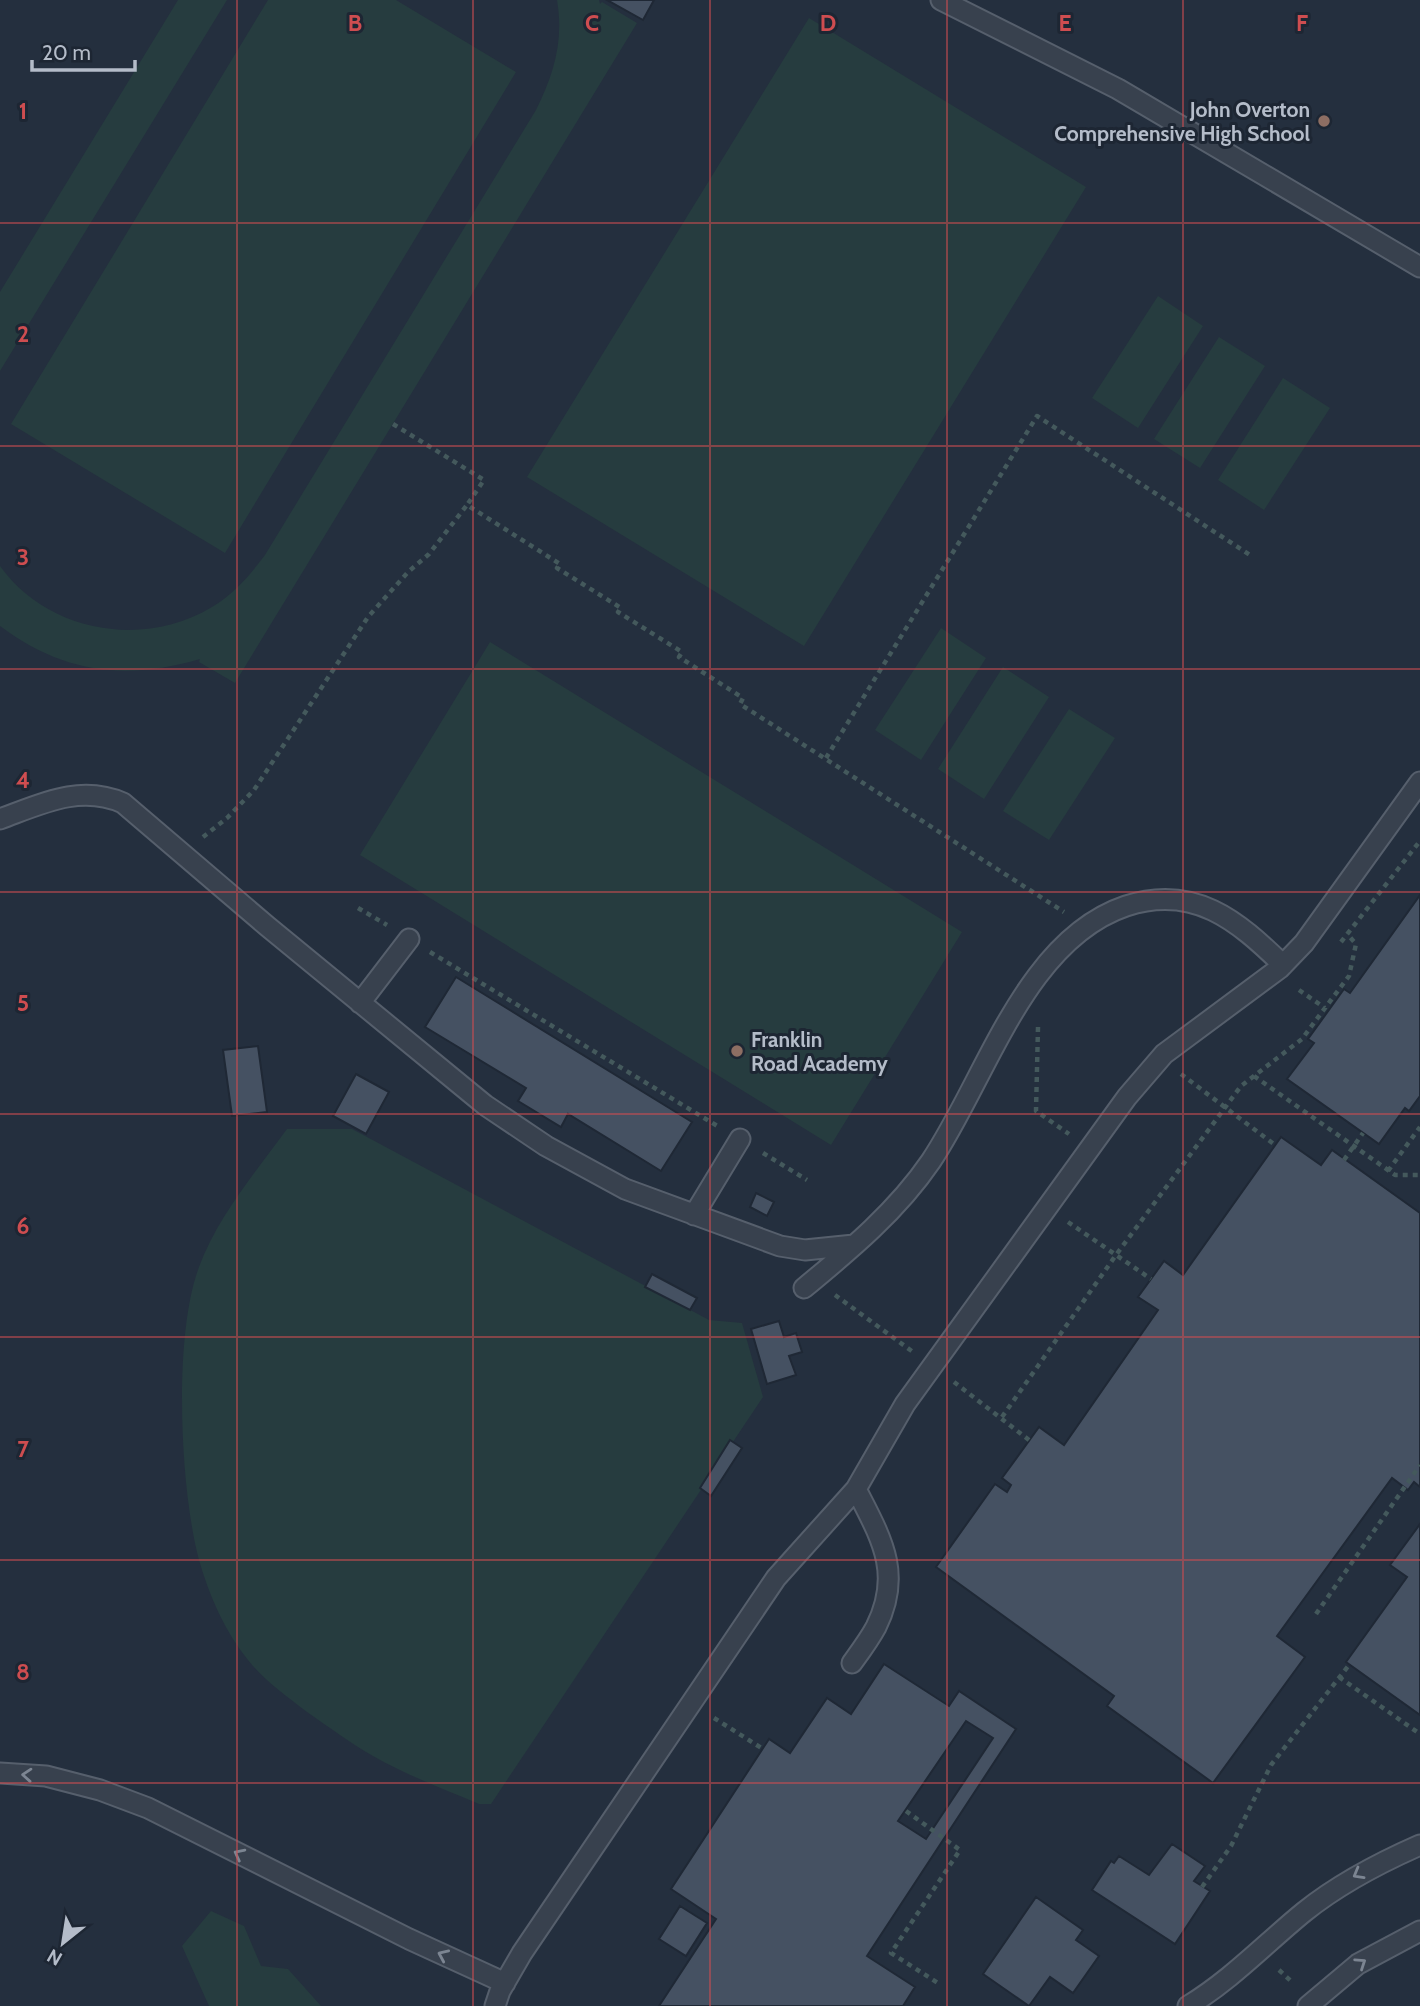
<svg xmlns="http://www.w3.org/2000/svg" width="1420" height="2006" font-family="Cabin,sans-serif">
  <style>
    .green { fill: #263c3f }
    .building { fill: #455162; stroke: #1f2835; stroke-width: 2; fill-rule: evenodd }
    .lines { fill: none; stroke-linecap: round; stroke-linejoin: round }
    .lane-casing { stroke: #565f6c; stroke-width: 23 }
    .path { stroke: #44595c; stroke-width: 4.5; stroke-dasharray: 5 5; stroke-linecap: butt }
    .lane { stroke: #38414e; stroke-width: 19 }
    .oneway { stroke: #7c8592 }
    .grid { fill: none; stroke: #ce4d50; stroke-width: 2; stroke-opacity: 0.55 }
    .education-dot { fill: #8d6e63; stroke: #1d2633; stroke-width: 2.5 }
    .labels { text-anchor: middle; dominant-baseline: central; stroke-width: 6; stroke-linejoin: round; paint-order: stroke }
    .poi-label { font-size: 21px; font-weight: bold; fill: #b4bcc9; stroke: #1d2633; text-anchor: end }
    .grid-label { font-size: 23px; text-anchor: middle; font-weight: bold; fill: #ce4d50; stroke: #1d2633; stroke-width: 6; stroke-linejoin: round; paint-order: stroke }
  </style>
  <rect width="100%" height="100%" fill="#242f3e"/>
  <path class="green" d="M178,0H227L0,371V292Z
    M268,0H396L516,72L225,553L11,424Z
    M557,0H599L600,4L602,2L637,23L235,683L199,662L200,659C125,681 63,673 0,626V566C47,632 143,649 212,607C234,594 250,575 265,555L536,110C554,74 564,40 557,0Z
    M809,18L1086,187L804,646L527,477Z
    M1158,296L1203,326L1138,428L1092,398Z
    M1219,337L1265,366L1200,468L1154,439Z
    M1283,378L1330,408L1264,510L1218,480Z
    M941,628L986,658L921,760L875,730Z
    M490,642L962,932L831,1145L360,855Z
    M1003,667L1049,697L984,799L938,769Z
    M1069,709L1115,738L1049,840L1003,811Z
    M287,1129H352L709,1320L742,1323L763,1397L491,1804H479C444,1789 406,1775 373,1756C350,1743 329,1727 307,1712C286,1696 264,1680 248,1660C225,1632 209,1595 199,1560C180,1489 173,1336 199,1267C218,1216 255,1173 287,1129Z
    M211,1911L244,1926L261,1966L288,1969L321,2006H209L182,1946Z"/>
  <path class="building" d="M607,0H654L643,20Z
    M1420,895V1096L1409,1111L1405,1108L1379,1144L1287,1079L1314,1043L1308,1039L1344,989L1350,993Z
    M456,977L692,1122L661,1171L568,1114L561,1127L518,1101L526,1088L425,1027Z
    M258,1046L267,1112L232,1116L223,1050Z
    M356,1074L389,1092L366,1134L333,1116Z
    M1281,1137L1321,1165L1332,1150L1420,1213V1487L1414,1482L1408,1490L1392,1478L1277,1636L1305,1657L1213,1783L1107,1706L1114,1696L936,1567L995,1484L1007,1492L1011,1485L1002,1478L1039,1427L1064,1445L1158,1310L1138,1297L1164,1261L1183,1275Z
    M756,1193L774,1202L767,1216L750,1207Z
    M652,1274L697,1298L690,1310L645,1287Z
    M779,1321L784,1337L796,1333L802,1352L789,1356L796,1375L767,1384L751,1329Z
    M730,1440L742,1448L711,1496L700,1488Z
    M1420,1524V1715L1346,1662L1407,1577L1390,1565Z
    M884,1664L949,1706L959,1691L1016,1729L867,1956L915,1987L903,2006H659L716,1919L671,1889L769,1739L790,1753L827,1698L851,1714ZM966,1721L993,1738L926,1839L898,1821Z
    M1172,1844L1205,1866L1194,1881L1210,1891L1175,1944L1092,1890L1111,1861L1114,1863L1119,1856L1149,1875Z
    M1036,1897L1083,1930L1076,1940L1099,1956L1073,1993L1050,1977L1029,2006L983,1974Z
    M680,1906L707,1923L686,1956L659,1939Z"/>
  <g class="lines">
    <g class="lane-casing">
      <path id="lane" d="M941,0L1118,89L1420,267
        M0,819C41,804 80,784 123,803L267,926L485,1105L546,1146L625,1189L780,1246L805,1250L854,1245
        M360,1003L409,939
        M694,1215L740,1139
        M804,1288C850,1250 897,1211 931,1161C986,1079 1025,940 1126,906C1194,884 1237,920 1283,965
        M852,1663C860,1652 869,1640 876,1627C903,1573 881,1538 856,1489
        M0,1773L46,1776L100,1790L148,1808L409,1939L505,1983
        M495,2006L500,1991L522,1953L776,1578L856,1489L905,1404L1127,1097L1164,1054L1280,968L1304,943L1420,782
        M1188,2006C1231,1980 1266,1943 1304,1912C1340,1883 1379,1863 1420,1845
        M1308,2006L1358,1964L1420,1931"/>
    </g>
    <path class="path" d="M393,424L484,480L467,505
      M826,758L1037,416L1253,557
      M203,837L227,818L254,790L368,617L408,572L429,554L467,505L560,564L557,568L621,608L618,612L682,652L679,657L743,698L740,704L1064,912
      M358,908L387,925
      M1341,942L1420,841
      M430,952L719,1127
      M1299,990L1325,1008
      M1038,1027L1036,1111L1069,1134
      M1181,1074L1275,1145
      M1254,1076L1395,1175H1420
      M763,1153L807,1180
      M1344,1160L1363,1133
      M1388,1171L1420,1127
      M1068,1222L1151,1279
      M835,1295L913,1352
      M954,1382L1029,1440
      M1002,1417L1116,1255L1241,1086L1302,1039L1325,1008L1349,976L1356,944L1349,936
      M1316,1614L1420,1465
      M1339,1677L1420,1734
      M714,1718L763,1749
      M906,1811L960,1850L891,1953L938,1983
      M1202,1887L1231,1846L1271,1765L1349,1665
      M1279,1970L1293,1983"/>
    <use href="#lane" class="lane"/>
  </g>
  <defs><path id="oneway-chevron" d="M-2-3.5L2.5 0L-2 3.5" fill="none" stroke-width="1.6" stroke-linecap="round" stroke-linejoin="round" transform="scale(1.75)"/></defs>
  <g class="oneway">
    <use href="#oneway-chevron" transform="translate(27 1775) rotate(-176)"/>
    <use href="#oneway-chevron" transform="translate(239 1854) rotate(-153)"/>
    <use href="#oneway-chevron" transform="translate(1358 1874) rotate(150)"/>
    <use href="#oneway-chevron" transform="translate(443 1955) rotate(-156)"/>
    <use href="#oneway-chevron" transform="translate(1361 1963) rotate(-34)"/>
  </g>
  <path class="grid" d="M237,0V2006M473,0V2006M710,0V2006M947,0V2006M1183,0V2006M0,223H1420M0,446H1420M0,669H1420M0,892H1420M0,1114H1420M0,1337H1420M0,1560H1420M0,1783H1420"/>
  <g class="education-dot">
    <circle cx="1324" cy="121" r="7"/>
    <circle cx="737" cy="1051" r="7"/>
  </g>
  <g class="labels">
    <g class="poi-label">
      <text x="1310" y="109">John Overton<tspan x="1310" dy="24">Comprehensive High School</tspan></text>
      <text x="751" y="1039" text-anchor="start">Franklin<tspan x="751" dy="24">Road Academy</tspan></text>
    </g>
  </g>
  <g class="grid-label">
    <text x="355" y="31">B</text>
    <text x="592" y="31">C</text>
    <text x="828" y="31">D</text>
    <text x="1065" y="31">E</text>
    <text x="1302" y="31">F</text>
    <text x="23" y="119">1</text>
    <text x="23" y="342">2</text>
    <text x="23" y="565">3</text>
    <text x="23" y="788">4</text>
    <text x="23" y="1011">5</text>
    <text x="23" y="1234">6</text>
    <text x="23" y="1457">7</text>
    <text x="23" y="1680">8</text>
  </g>
  <g transform="translate(63 1943) rotate(210)" stroke="#1d2633" stroke-width="5" paint-order="stroke">
  <path d="M0-5L12 26L0 18L-12 26Z" fill="#b4bcc9"/>
  <text y="-10" font-size="19" font-weight="bold" text-anchor="middle" fill="#b4bcc9">N</text>
  </g>
  <path d="M32 60v10h103v-10" fill="none" stroke="#b4bcc9" stroke-width="3.5"/>
  <text x="42" y="60" font-size="21" fill="#b4bcc9" stroke="#1d2633" stroke-width="5" paint-order="stroke">20 m</text>
</svg>
